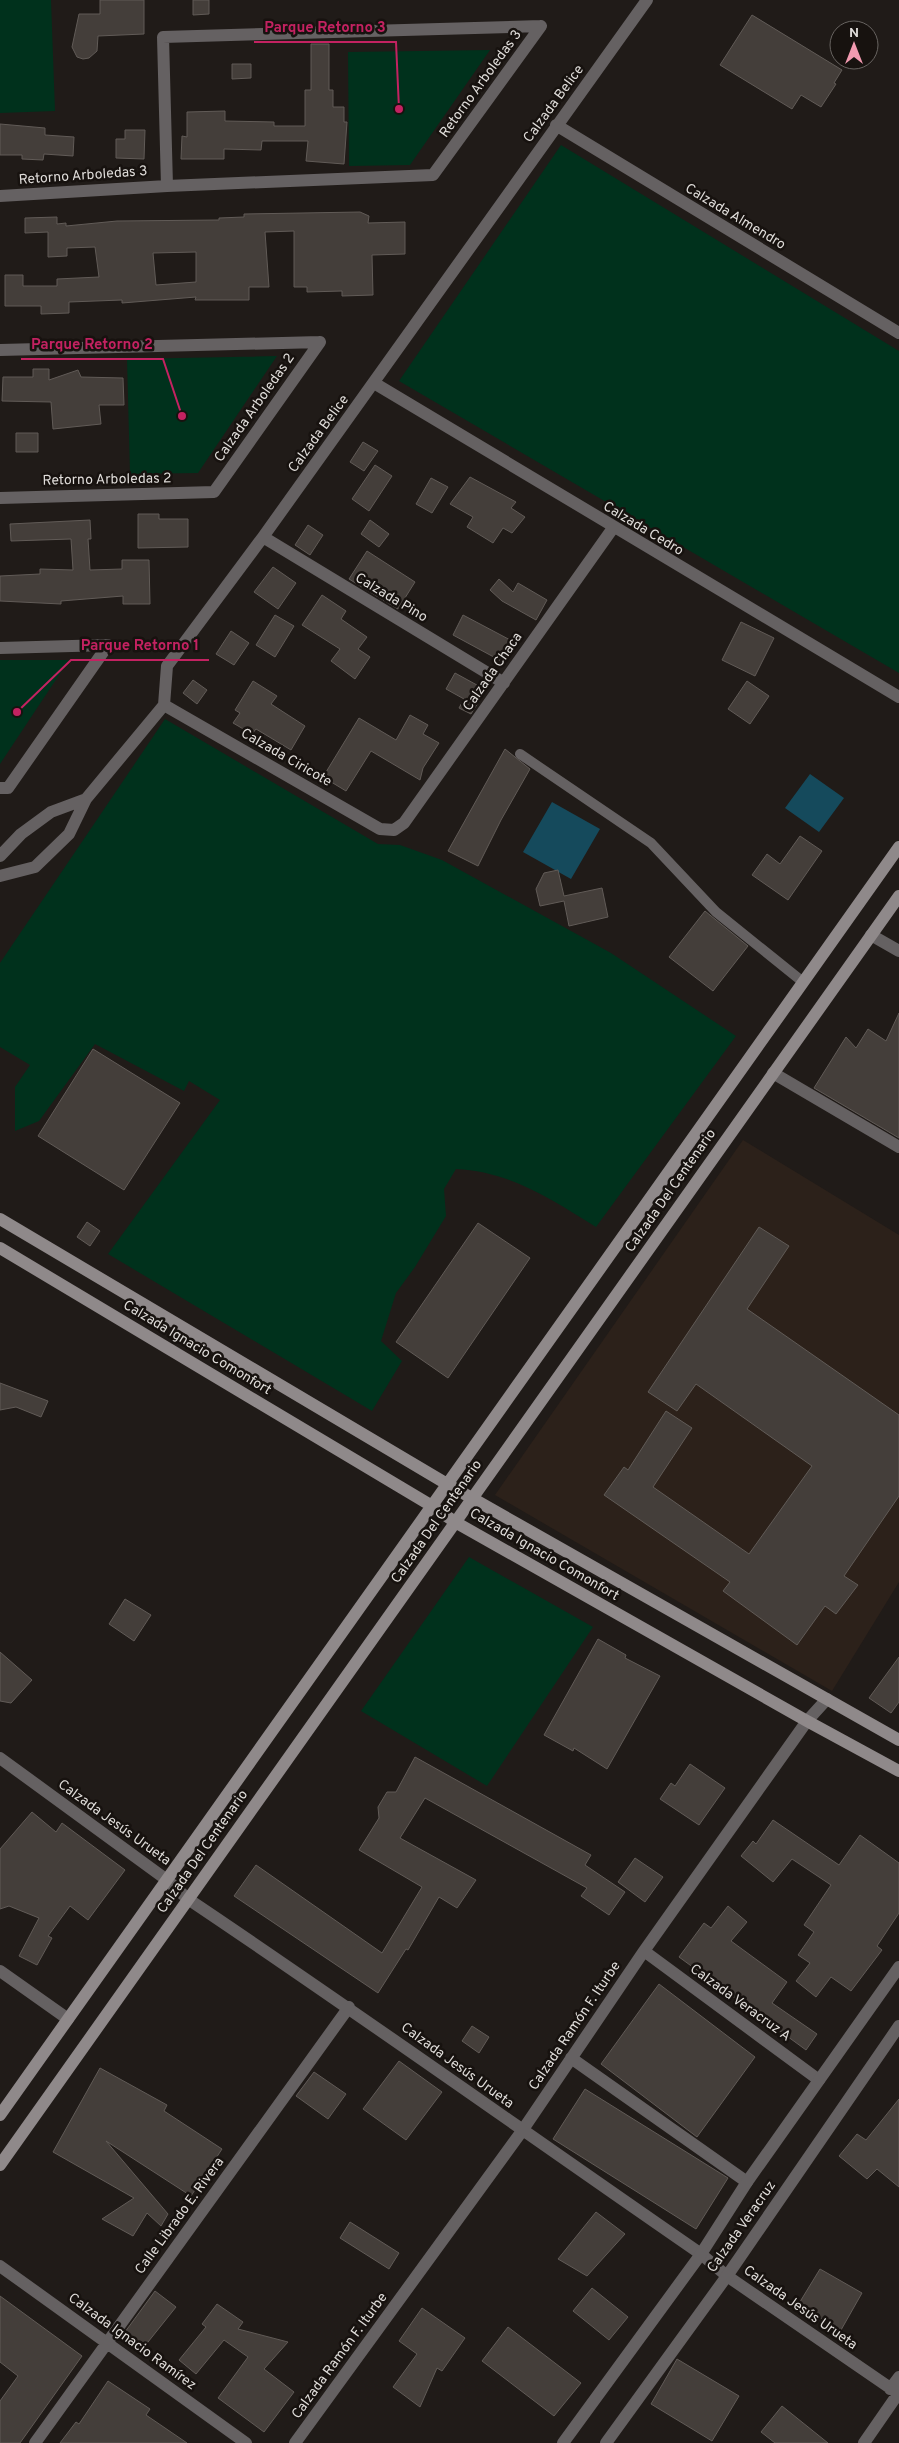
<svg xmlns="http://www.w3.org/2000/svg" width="899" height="2443" font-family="Overpass,sans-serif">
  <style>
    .built { fill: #2c211a }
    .green { fill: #00311c }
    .water { fill: #154a5c }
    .building { fill: #443e3a; stroke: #615b57; fill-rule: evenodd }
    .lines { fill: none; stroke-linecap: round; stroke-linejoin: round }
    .service { stroke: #656162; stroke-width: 10 }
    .minor { stroke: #656162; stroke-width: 12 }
    .tertiary { stroke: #656162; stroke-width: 12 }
    .secondary { stroke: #8f898a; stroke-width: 12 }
    .labels { text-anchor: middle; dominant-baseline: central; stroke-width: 5; stroke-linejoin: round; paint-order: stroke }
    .street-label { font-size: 14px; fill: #dfdcd9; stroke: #17120f }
    .leader { fill: none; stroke: #c32261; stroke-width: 2 }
    .callout-dot { fill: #c32261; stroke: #17120f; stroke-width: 2 }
    .callout-label { font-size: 15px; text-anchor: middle; font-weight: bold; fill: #c32261; stroke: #17120f; stroke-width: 5; stroke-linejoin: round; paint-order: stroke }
  </style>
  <rect width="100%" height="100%" fill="#201b18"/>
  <path class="built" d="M743,1140L899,1235V1582L832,1691L495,1495Z"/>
  <path class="green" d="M0,0H51L55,111L0,113Z
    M490,50L410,165L349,166L348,52Z
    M561,145L899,351V673L399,381Z
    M277,356L198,473L130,474L127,359Z
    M0,660H69L0,764Z
    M165,719L378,844L400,845L442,860L611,953L736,1036L596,1227C552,1200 509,1171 456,1169L444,1189L446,1216L415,1267L396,1293L381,1341L402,1361L372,1411L108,1254L220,1100L189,1081L184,1091L95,1044L39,1121L15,1131V1087L30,1065L0,1047V963Z
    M469,1557L593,1627L487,1786L361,1711Z"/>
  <path class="water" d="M810,774L844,798L819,832L785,808Z
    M552,802L600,829L571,879L523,852Z"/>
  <path class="building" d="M100,0H144V34L98,36L97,51L89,58L83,59L77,57L72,47L79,14H100Z
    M193,0H209V14L193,15Z
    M752,15L842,70L834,83L836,84L821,107L801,95L792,109L720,65Z
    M311,44H329V90H333V107H344V122H347L344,164L306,161L308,141H262L261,150L224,149V159H181L182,136L187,137V112L225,111V121L274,122V126H305V90H311Z
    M232,64H251V78L232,79Z
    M0,124L45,128V135L74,137L73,156L44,154L43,160L22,159V155H0Z
    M125,130H145L144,159L116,158V139H125Z
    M360,212L369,216L368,223L405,222V254L372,255L373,295L342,296V291L307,292V287H294V231L265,232L269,287H249V300H195L196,297L122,303V300L69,302V313L41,314V306H5V275H23V286H57V279L99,277L95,247L67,248V256L48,257V232L25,233V218L57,217V224L66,223V226L117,221L219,220V218L244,217V214ZM196,252V282L156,285L153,253Z
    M33,369H49V380L78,370L81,377L123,378L124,405H99L101,424L53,429L51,402L2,401L3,377H33Z
    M16,433H38V452H16Z
    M363,442L378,451L364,471L350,462Z
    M375,465L392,476L369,511L352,499Z
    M470,477L516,502L511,508L525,517L512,533L503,528L493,543L467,527L473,517L450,504Z
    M431,478L448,487L432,513L416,504Z
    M138,514H159V519H188V547L138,548Z
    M90,520L91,539H88L90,570L122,569V560H149L150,604H123V596L61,601V604L0,601V576L40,574V569L73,570L71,539L11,541L10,524Z
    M370,520L389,534L379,547L361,534Z
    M308,525L323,535L310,555L295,545Z
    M367,551L415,582L398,609L349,579Z
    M273,567L296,583L278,609L254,592Z
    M499,579L513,592L518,583L547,600L536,620L502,601L490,590Z
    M322,595L346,611L341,619L367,637L358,649L370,657L355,679L331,661L340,649L302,625Z
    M275,615L294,626L275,657L256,645Z
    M463,615L514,642L503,662L453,635Z
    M741,622L774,638L755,676L722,660Z
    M231,631L249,643L234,665L216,654Z
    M455,673L486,690L471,714L459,708L464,699L446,689Z
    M193,680L207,690L197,704L183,693Z
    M253,681L277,696L271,704L305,726L291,750L256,729L252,734L233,723L240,713L235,710Z
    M747,681L769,696L750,724L728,709Z
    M410,715L428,725L423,734L439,743L423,768L420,780L371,751L346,791L323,777L359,718L396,740Z
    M505,749L530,769L501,820L478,866L448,851Z
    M800,836L822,851L788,900L752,875L767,854L780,864Z
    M558,870L564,896L602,888L608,917L569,926L564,901L540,906L536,889L544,873Z
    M705,911L748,946L713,991L669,957Z
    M899,1013V1138L814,1088L846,1037L856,1048L868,1029L886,1041Z
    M93,1049L180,1103L124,1190L38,1136Z
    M87,1222L100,1231L90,1246L77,1237Z
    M478,1223L530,1258L448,1378L396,1342Z
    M759,1227L789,1246L747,1309L899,1415V1496L844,1576L858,1585L836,1614L825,1606L797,1645L723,1591L730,1582L604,1495L624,1467L628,1470L666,1411L692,1428L653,1487L749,1554L812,1466L696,1384L677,1411L648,1392Z
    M0,1383L48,1401L41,1417L16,1407L0,1410Z
    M125,1599L151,1615L134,1641L109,1624Z
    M598,1639L626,1655L625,1658L660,1676L607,1769L574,1748L573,1751L544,1735Z
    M0,1652L32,1680L11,1703L0,1701Z
    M899,1657V1702L891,1713L869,1698Z
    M415,1757L591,1855L585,1865L625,1892L609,1915L581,1896L587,1888L425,1798L400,1838L476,1880L457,1908L439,1897L408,1950L406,1949L378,1993L234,1896L256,1865L382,1953L422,1887L359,1850L379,1818L378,1807L387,1792H396Z
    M690,1764L725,1788L699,1825L660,1799L671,1783L675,1786Z
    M32,1812L56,1832L62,1823L125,1870L88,1920L70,1906L48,1936L52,1938L37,1965L19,1956L39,1918L9,1906L0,1909V1849Z
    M773,1820L839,1865L860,1835L899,1863V1913L877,1946L882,1950L851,1991L831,1977L816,1997L796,1981L810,1963L798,1955L814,1932L804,1925L831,1885L792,1859L773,1882L741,1856L753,1841L756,1844Z
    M635,1858L663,1877L645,1902L618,1882Z
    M728,1906L747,1922L731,1941L787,1982L772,2003L817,2034L806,2050L679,1957L704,1923L711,1928Z
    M659,1984L755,2057L697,2137L601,2064Z
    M472,2026L489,2037L479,2053L462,2041Z
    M399,2061L442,2092L406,2140L363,2109Z
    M100,2068L167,2105L164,2111L222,2149L191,2196L106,2141L168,2214L161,2226L147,2213L133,2236L102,2219L134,2198L53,2152Z
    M314,2072L346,2094L328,2119L296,2096Z
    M585,2089L728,2178L696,2229L553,2139Z
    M899,2099V2187L877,2169L867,2179L839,2156L857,2134L866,2140Z
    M596,2212L625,2234L587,2276L558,2259Z
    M350,2222L399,2253L389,2269L340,2238Z
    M820,2269L862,2293L841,2330L798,2305Z
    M592,2288L628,2317L609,2340L573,2311Z
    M155,2291L176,2307L144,2347L125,2332Z
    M0,2296L82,2356L20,2443H0V2401L18,2376L0,2362Z
    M217,2304L243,2322L238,2329L288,2342L264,2369L294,2392L264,2432L218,2398L248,2357L224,2340L196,2374L179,2360L206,2327L202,2324Z
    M422,2308L465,2338L442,2371L437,2368L420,2407L393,2387L417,2354L399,2341Z
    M508,2327L581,2383L554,2416L482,2361Z
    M677,2359L739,2396L712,2441L651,2404Z
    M108,2381L150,2409L146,2415L187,2443H60L76,2422L79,2424Z
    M782,2406L828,2443H775L761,2432Z"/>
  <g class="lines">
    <path class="service" d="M520,754L651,843L716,912L803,982"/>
    <path class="minor" d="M556,125L899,333
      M167,186L163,37L541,26
      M0,196L167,186L433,175L541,26
      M0,350L320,342
      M374,383L899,697
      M0,498L214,492L320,342
      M263,537L504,683
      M0,648L108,645
      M164,705L380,829L394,830L404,823L613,528
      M0,788H8L108,645
      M0,856L21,834L51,812L86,799L164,705L167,666L263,537L647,0
      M0,876L35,867L69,834L86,799
      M871,935L899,951
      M773,1073L899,1147
      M0,1758L167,1880L188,1899C361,2015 530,2136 701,2254L727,2276L899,2394
      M644,1951L819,2080
      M0,1971L68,2019
      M571,2058L747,2182
      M0,2266L246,2443
      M890,2389L899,2377
      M35,2443L349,2007
      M295,2443L522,2131L644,1951L807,1721L827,1699
      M864,2443L898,2394"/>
    <path class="tertiary" d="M563,2443L701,2254L747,2182L899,1967
      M606,2443L727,2276L899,2026"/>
    <path class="secondary" d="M0,1219L447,1484L899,1740
      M0,1248L432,1506L455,1522L807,1721L899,1771
      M0,2115L899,847
      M0,2165L899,896"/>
  </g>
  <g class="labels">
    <g class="street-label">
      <text transform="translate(481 84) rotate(-54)">Retorno Arboledas 3</text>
      <text transform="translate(554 104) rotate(-54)">Calzada Belice</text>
      <text transform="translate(83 176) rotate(-4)">Retorno Arboledas 3</text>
      <text transform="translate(735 217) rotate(31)">Calzada Almendro</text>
      <text transform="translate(255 408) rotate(-55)">Calzada Arboledas 2</text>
      <text transform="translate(319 434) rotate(-54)">Calzada Belice</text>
      <text transform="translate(107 480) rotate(-1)">Retorno Arboledas 2</text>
      <text transform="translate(643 529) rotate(31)">Calzada Cedro</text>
      <text transform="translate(391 598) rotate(31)">Calzada Pino</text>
      <text transform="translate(493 672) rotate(-55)">Calzada Chaca</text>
      <text transform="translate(286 758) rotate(30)">Calzada Ciricote</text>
      <text transform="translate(671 1191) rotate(-55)">Calzada Del Centenario</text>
      <text transform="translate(197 1348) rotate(31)">Calzada Ignacio Comonfort</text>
      <text transform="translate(437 1522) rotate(-55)">Calzada Del Centenario</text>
      <text transform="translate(544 1555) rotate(30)">Calzada Ignacio Comonfort</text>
      <text transform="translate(114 1823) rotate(36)">Calzada Jesús Urueta</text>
      <text transform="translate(203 1852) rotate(-55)">Calzada Del Centenario</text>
      <text transform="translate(740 2003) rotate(36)">Calzada Veracruz A</text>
      <text transform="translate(575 2026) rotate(-56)">Calzada Ramón F. Iturbe</text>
      <text transform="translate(457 2066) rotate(36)">Calzada Jesús Urueta</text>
      <text transform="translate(180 2216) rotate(-54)">Calle Librado E. Rivera</text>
      <text transform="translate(742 2227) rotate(-55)">Calzada Veracruz</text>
      <text transform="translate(800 2308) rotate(35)">Calzada Jesús Urueta</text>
      <text transform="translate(132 2342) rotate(36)">Calzada Ignacio Ramírez</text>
      <text transform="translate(340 2356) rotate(-54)">Calzada Ramón F. Iturbe</text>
    </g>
  </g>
  <path class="leader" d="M399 109L396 42H254M182 416L163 359H21M17 712L71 660H209"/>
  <g class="callout-dot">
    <circle cx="399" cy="109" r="5"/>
    <circle cx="182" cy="416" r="5"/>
    <circle cx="17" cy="712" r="5"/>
  </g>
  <g class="callout-label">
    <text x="325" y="32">Parque Retorno 3</text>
    <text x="92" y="349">Parque Retorno 2</text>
    <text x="140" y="650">Parque Retorno 1</text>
  </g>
  <g transform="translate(854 45)"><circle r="24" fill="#17120f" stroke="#676360"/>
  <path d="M0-4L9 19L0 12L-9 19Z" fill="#f29ab0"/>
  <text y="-8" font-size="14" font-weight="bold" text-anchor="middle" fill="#dfdcd9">N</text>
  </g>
</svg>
